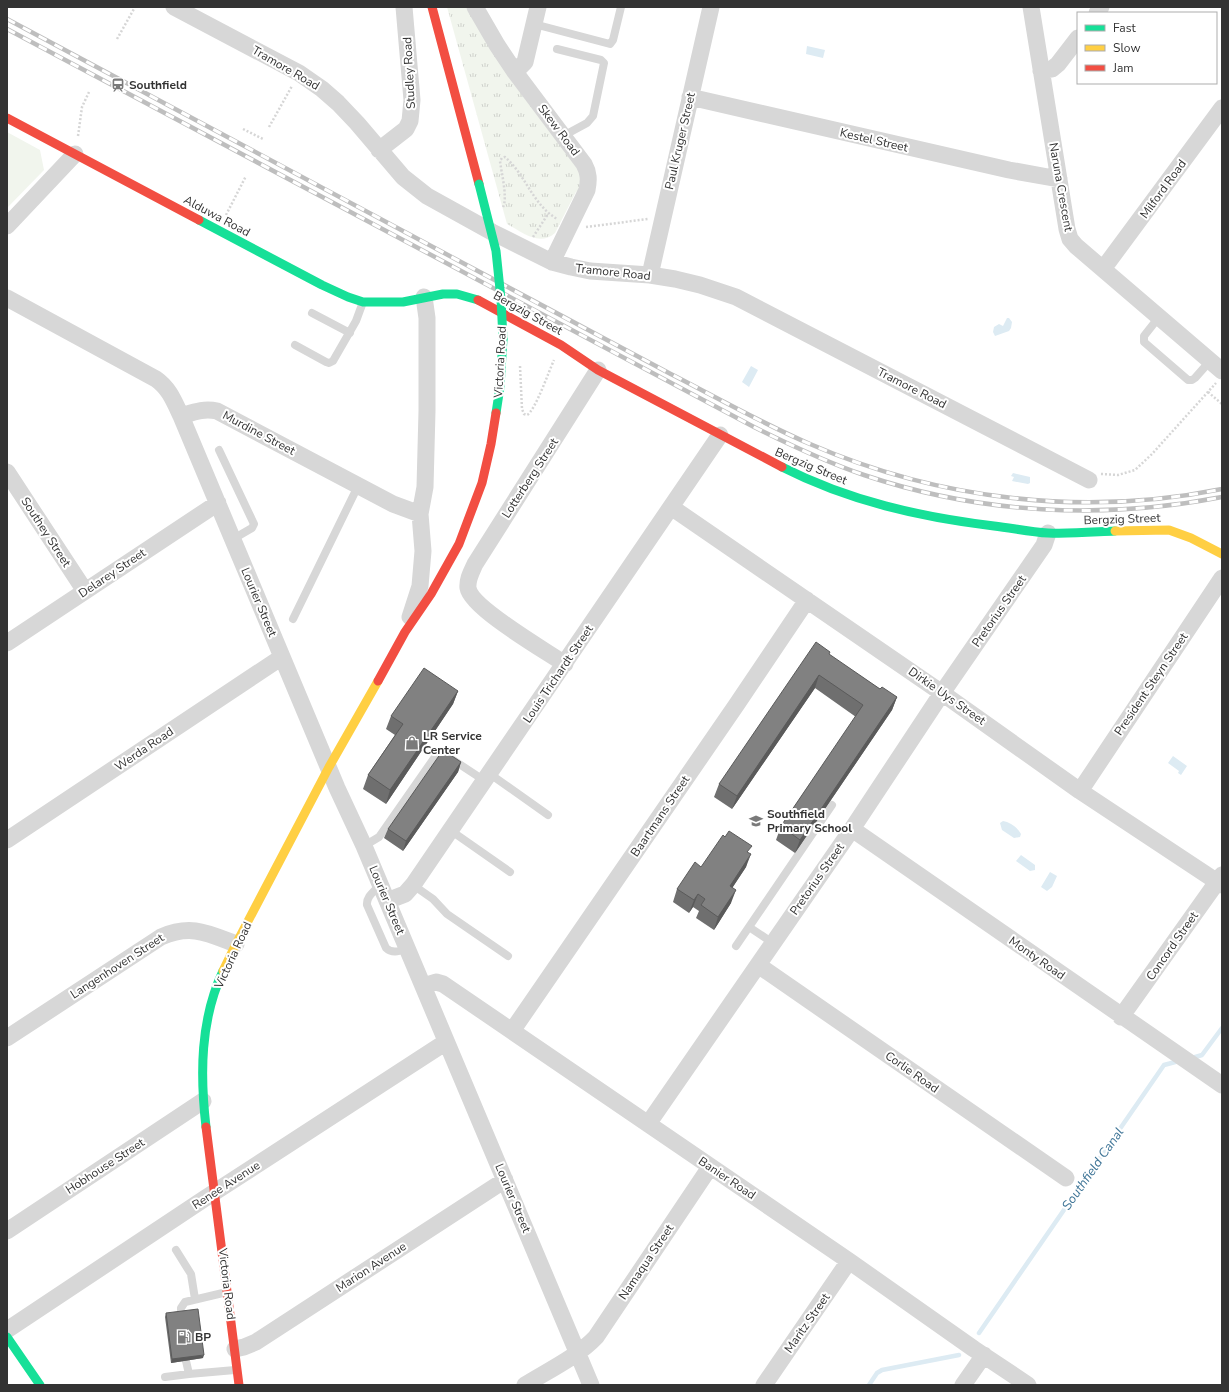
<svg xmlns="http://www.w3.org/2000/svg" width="1229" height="1392" font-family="'Nunito Sans',sans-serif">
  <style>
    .grass { fill: url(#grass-tufts) }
    .park { fill: #f1f5ed }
    .water { fill: #ddebf3 }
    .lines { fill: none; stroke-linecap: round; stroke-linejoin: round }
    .stream { stroke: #ddebf3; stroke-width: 4.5 }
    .path { stroke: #d6d6d6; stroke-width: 2.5; stroke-dasharray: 2 2; stroke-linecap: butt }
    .lane { stroke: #d7d7d7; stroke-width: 8 }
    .street { stroke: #d7d7d7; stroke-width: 17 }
    .fast { stroke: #16e098; stroke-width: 9 }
    .slow { stroke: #ffcf43; stroke-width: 9 }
    .jam { stroke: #f24e42; stroke-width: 9 }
    .rail-casing { stroke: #bebebe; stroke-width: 4.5 }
    .rail { stroke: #fff; stroke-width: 3; stroke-dasharray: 9; stroke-linecap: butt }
    .fast-bridge { stroke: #16e098; stroke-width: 9 }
    .wall { fill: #6f6f6f }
    .shaded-wall { fill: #5a5a5a }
    .building { fill: #818181; stroke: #5a5a5a }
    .labels { text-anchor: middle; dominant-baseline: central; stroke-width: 4; stroke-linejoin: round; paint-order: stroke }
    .street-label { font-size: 12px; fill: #333; stroke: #fff }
    .poi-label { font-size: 12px; font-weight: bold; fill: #333; stroke: #fff; text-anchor: start }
    .water-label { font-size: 13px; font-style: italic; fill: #3f7597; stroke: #fff }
  </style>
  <defs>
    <pattern id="grass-tufts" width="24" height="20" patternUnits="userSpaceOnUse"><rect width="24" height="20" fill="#f1f5ed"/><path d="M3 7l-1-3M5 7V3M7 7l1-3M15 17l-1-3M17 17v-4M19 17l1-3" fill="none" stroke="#cfd2cc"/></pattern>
  </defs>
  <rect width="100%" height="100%" fill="#fff"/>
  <path class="grass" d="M447,7H466L493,51L581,172L579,190L576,192L555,233C539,247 522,232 507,224Z"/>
  <path class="park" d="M7,132L40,150L44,170L7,208Z"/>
  <path class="water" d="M807,46L825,50L823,58L806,54Z
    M1007,318H1009L1012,322L1011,328L1009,331L995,336L993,332L994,327L999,324L1003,326Z
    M751,366L758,370L749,387L742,382Z
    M1013,473L1030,477V483L1028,484L1012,481L1014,477L1011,476Z
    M1173,756L1187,766L1181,775L1178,773L1179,771L1168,763Z
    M1003,821C1010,822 1018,828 1021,834L1020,837L1014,838L1002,830L1000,823Z
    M1021,855L1035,865V870L1030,871L1016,861Z
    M1050,872L1057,876L1052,887L1047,891L1041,887Z"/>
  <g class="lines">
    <path class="stream" d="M1192,1058L1202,1055L1222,1028
      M979,1333L1164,1065L1179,1061
      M869,1385L877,1373L882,1370L959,1355"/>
    <path class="path" d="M117,39L135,7
      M269,127L292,86
      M243,129L263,139
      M78,136L82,107L89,92
      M503,207C508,198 501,171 500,161L502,158L505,157C526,175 532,204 557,219
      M226,215L246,176
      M586,227L648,219
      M533,237L548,214
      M520,366L522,409L524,414L527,415C535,411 549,371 554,360
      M1208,392L1222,404
      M1101,474L1118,475L1135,470L1152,454L1216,383"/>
    <path class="lane" d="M534,24L610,44L613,40L621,7
      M557,49L601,60L604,63L593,116L587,123L563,136
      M312,313L350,333
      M1159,317L1144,336V342L1188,380H1192L1195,378L1210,361
      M295,345L326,362L329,363L333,361L356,321L363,302
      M219,450L254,524L252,528L233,539
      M293,619L358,486
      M490,774L548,815
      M450,830L510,872
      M364,846L379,837L437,754H444L485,781
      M380,885C375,891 366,896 367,905L386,948C392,954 400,951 407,949
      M413,885L433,899L447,914L508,956
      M749,927L773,943
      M736,946L832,805
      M176,1250L191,1274L195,1299
      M181,1314V1308L185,1302L227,1292
      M186,1361L189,1374L235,1370
      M165,1377L189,1374"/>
    <path class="street" d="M174,7L299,73L322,89L338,103L357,123L403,177L427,196L492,232L552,262L571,267L590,271L650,275L675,279L700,285L736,297L1089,480
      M475,7L497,45L515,72L584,164C589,173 589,180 587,190L552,262
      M1031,7L1067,229L1070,239L1076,246L1222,371
      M1097,13L1101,7
      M1041,71L1052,69L1058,64L1078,38
      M515,72L525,62L538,7
      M690,97L1009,170L1059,179
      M379,150L406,129L410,121L412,100L404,7
      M7,226L75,154
      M1103,269L1222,108
      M650,275L711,7
      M7,298L156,379C169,388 174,401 181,416C194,412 204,408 217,411L393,504L420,514
      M181,416L337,788L364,846L591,1385
      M7,472L85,591
      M671,507L942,693L1080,791L1222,885
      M410,617L420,586L423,551L420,514L425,487L427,411V318L424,297
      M7,643L218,503
      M565,664C546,651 471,608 468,588C467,579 472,571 475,564L598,370
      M1080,791L1222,578
      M852,829L1222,1085
      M7,840L282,657
      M387,901L405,894L413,885L720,435
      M758,965L1066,1178
      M423,986L436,982L443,984L849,1261L974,1349L1028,1385
      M1121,1017L1222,875
      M512,1031L737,704L807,600
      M7,1038L161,937C191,924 207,933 236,944
      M648,1124L852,829L942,693L1044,545L1048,533
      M7,1231L203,1101
      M7,1330L204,1199L446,1042
      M235,1349L244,1347L256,1342L505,1180
      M525,1385C549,1370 577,1357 596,1337L710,1167
      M764,1385L849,1261
      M963,1385L984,1355"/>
    <path class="fast" d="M199,220L322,285L348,297L363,302H403L443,294H457L478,300
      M496,413L500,387L503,339
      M782,467C849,501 920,517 994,526C1012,528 1030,532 1048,533C1070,534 1093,532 1115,531
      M206,1127C200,1075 200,1020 223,971
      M7,1337L40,1385"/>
    <path class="slow" d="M1115,531L1169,530L1191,538L1222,554
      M223,971L236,944L329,767L378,681"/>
    <path class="jam" d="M432,7L479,184
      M7,118L199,220
      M478,300L561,345L598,370L782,467
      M378,681L405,632L431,594L459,544L482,483L491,444L496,413
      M206,1127L239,1385"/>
    <g class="rail-casing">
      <path id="rail" d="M7,19C158,100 310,181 461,262C529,299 598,335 667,372C714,396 761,423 810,444C939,500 1084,517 1222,489
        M7,29L754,427C790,445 826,462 864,475C980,514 1103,520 1222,497"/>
    </g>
    <use href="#rail" class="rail"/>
    <path class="fast-bridge" d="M479,184L496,251L501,299L503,339"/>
  </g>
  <path class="wall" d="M829,655L880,689L897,697L892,710L795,853L776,840L781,826L856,717L815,688L732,809L714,797L719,784Z
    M458,691L453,704L386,804L363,789L368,775L395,735L386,729L391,716Z
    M461,762L458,772L403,851L384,838L388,829Z
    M749,853L746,867L732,888L731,903L714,930L696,918L699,911L693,907L689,913L673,902L677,889Z
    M166,1313L203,1358L171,1363L165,1317Z"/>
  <path class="shaded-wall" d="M819,675L815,688L732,809L737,796Z
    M458,691L453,704L386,804L390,790Z
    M897,697L892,710L795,853L800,840Z
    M461,762L458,772L403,851L406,841Z
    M751,854L746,867L725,899L730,886Z
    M736,890L731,903L714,930L718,917Z
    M698,894L693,907L689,913L694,900Z
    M204,1355L203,1358L171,1363L172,1359Z"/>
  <path class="building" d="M816,642L830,652L829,654L880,689L882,687L897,697L800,840L781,826L863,705L819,675L737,796L719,784Z
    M424,668L458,691L390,790L368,775L403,724L391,716Z
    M443,750L461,762L406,841L388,829Z
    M729,831L752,846L747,852L751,854L730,886L736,890L718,917L701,905L705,899L698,894L694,900L677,889L695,862L701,867L723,835L725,837Z
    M198,1309L204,1355L172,1359L166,1313Z"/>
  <defs>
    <g id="station-bare" transform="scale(1.08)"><path d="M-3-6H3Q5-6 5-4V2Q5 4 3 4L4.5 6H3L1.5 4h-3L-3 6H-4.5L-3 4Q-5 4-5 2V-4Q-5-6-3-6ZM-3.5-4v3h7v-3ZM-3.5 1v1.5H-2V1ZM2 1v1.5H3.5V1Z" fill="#7a7a7a" stroke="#fff" stroke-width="2.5" paint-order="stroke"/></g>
    <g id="shop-bare" transform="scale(1.08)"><path d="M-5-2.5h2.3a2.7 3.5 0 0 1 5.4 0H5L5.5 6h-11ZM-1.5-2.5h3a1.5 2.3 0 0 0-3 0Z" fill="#7a7a7a" stroke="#fff" stroke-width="2.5" paint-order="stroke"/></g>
    <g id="school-bare" transform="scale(1.08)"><path d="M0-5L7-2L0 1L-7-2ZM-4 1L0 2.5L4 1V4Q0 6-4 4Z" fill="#7a7a7a" stroke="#fff" stroke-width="2.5" paint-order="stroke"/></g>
    <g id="fuel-bare" transform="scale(1.08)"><path d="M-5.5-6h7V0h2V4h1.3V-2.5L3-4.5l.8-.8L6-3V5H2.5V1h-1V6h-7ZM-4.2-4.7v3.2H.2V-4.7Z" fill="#7a7a7a" stroke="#fff" stroke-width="2.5" paint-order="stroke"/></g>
  </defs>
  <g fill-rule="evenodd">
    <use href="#station-bare" x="118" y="85"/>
    <use href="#shop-bare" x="412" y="743"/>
    <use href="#school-bare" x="756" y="821"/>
    <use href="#fuel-bare" x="184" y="1337"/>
  </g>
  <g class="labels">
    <g class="street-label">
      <text transform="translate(286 68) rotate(30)">Tramore Road</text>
      <text transform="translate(409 73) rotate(-93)">Studley Road</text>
      <text transform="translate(559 130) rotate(53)">Skew Road</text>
      <text transform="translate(874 140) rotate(13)">Kestel Street</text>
      <text transform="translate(680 141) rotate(-77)">Paul Kruger Street</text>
      <text transform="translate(1061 187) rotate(80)">Naruna Crescent</text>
      <text transform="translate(1163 189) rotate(-54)">Milford Road</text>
      <text transform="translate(217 216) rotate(28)">Alduwa Road</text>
      <text transform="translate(613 272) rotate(6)">Tramore Road</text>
      <text transform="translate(528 313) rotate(29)">Bergzig Street</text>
      <text transform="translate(500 362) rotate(-87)">Victoria Road</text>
      <text transform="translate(912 388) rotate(27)">Tramore Road</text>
      <text transform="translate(259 433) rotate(28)">Murdine Street</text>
      <text transform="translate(811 466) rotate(23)">Bergzig Street</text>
      <text transform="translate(530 478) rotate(-57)">Lotterberg Street</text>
      <text transform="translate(1122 519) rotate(-2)">Bergzig Street</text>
      <text transform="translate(46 532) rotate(57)">Southey Street</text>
      <text transform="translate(112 573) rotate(-34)">Delarey Street</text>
      <text transform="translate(259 602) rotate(67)">Lourier Street</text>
      <text transform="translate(999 611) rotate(-55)">Pretorius Street</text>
      <text transform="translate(558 674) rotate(-56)">Louis Trichardt Street</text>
      <text transform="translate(1151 684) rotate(-56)">President Steyn Street</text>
      <text transform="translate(947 696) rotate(35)">Dirkie Uys Street</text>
      <text transform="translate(144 749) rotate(-34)">Werda Road</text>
      <text transform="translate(660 816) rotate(-56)">Baartmans Street</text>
      <text transform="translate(817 879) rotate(-55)">Pretorius Street</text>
      <text transform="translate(387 900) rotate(67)">Lourier Street</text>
      <text transform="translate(1172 946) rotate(-55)">Concord Street</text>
      <text transform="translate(233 955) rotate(-65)">Victoria Road</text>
      <text transform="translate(1037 958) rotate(35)">Monty Road</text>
      <text transform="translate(117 966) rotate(-33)">Langenhoven Street</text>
      <text transform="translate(912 1072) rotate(35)">Corlie Road</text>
      <text transform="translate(105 1166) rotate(-33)">Hobhouse Street</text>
      <text transform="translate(727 1178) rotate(34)">Banier Road</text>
      <text transform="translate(226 1185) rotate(-33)">Renee Avenue</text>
      <text transform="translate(513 1198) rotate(67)">Lourier Street</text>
      <text transform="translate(646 1262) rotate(-56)">Namaqua Street</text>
      <text transform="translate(371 1267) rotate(-33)">Marion Avenue</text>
      <text transform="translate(227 1284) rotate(83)">Victoria Road</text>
      <text transform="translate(807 1323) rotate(-55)">Maritz Street</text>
    </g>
    <g class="poi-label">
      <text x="129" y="85">Southfield</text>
      <text x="423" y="736">LR Service<tspan x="423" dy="14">Center</tspan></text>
      <text x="767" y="814">Southfield<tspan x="767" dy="14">Primary School</tspan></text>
      <text x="195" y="1337">BP</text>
    </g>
    <g class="water-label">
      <text transform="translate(1093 1169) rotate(-55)">Southfield Canal</text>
    </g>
  </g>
  <rect width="1229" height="1392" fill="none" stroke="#333333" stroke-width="16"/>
  <rect x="1077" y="12" width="140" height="72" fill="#ffffff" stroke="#adadad"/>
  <rect x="1085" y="25" width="20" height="6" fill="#16e098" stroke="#adadad"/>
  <text x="1113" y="32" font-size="12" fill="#333333">Fast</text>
  <rect x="1085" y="45" width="20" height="6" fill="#ffcf43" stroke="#adadad"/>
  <text x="1113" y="52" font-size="12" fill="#333333">Slow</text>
  <rect x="1085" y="65" width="20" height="6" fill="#f24e42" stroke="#adadad"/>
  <text x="1113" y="72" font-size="12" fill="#333333">Jam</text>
</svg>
